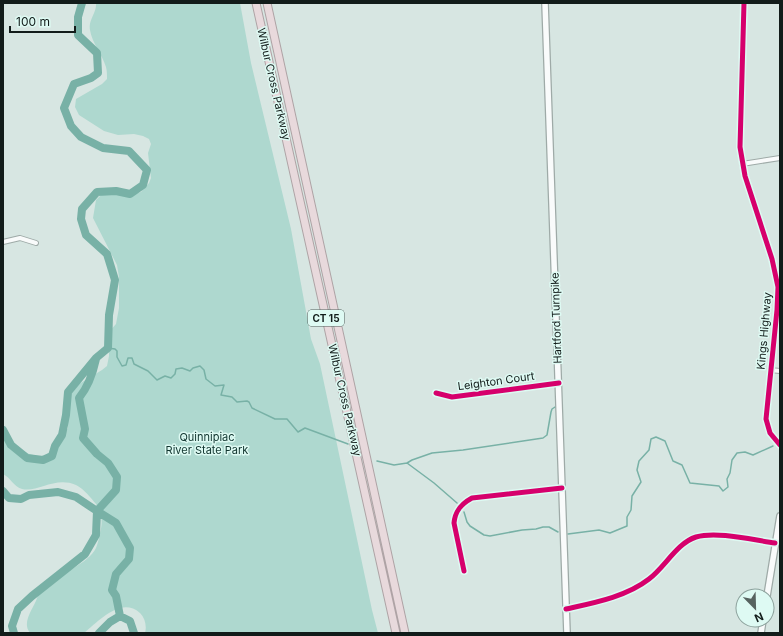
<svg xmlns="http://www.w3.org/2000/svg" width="783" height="636" font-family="Inter,sans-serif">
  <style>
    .green { fill: #aed8cf }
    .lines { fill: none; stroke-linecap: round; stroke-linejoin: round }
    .stream { stroke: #78b1a6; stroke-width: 1.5 }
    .river { stroke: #78b1a6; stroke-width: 8 }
    .minor-casing { stroke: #9eaaa7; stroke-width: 6 }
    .secondary-casing { stroke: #9eaaa7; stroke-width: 8 }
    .motorway-casing { stroke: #aea3a5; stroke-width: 9 }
    .minor { stroke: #f9fbfb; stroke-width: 4 }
    .secondary { stroke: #f9fbfb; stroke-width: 5.5 }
    .motorway { stroke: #e8d9dc; stroke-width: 7 }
    .cycleway-casing { stroke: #defaf3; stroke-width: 8 }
    .cycleway { stroke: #d6006c; stroke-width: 5 }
    .labels { text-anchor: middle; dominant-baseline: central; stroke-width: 3; stroke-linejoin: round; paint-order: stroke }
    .shield { fill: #defaf3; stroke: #4f5f5b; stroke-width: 1 }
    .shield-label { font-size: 10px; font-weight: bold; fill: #121c1a }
    .street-label { font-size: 11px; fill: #121c1a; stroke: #defaf3 }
    .park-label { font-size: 11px; fill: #10342e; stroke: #defaf3 }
  </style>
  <rect width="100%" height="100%" fill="#d7e6e2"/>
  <path class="green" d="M96,3H240L251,63L291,229L311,339L320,364L372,610L378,633H145C147,626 145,618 140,613C121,596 99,621 84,633H30C21,622 34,608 37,598C40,593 40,588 44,584C58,576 89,563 96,548C98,543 99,538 100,533C103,522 102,514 96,504C91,498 84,489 76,485C55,476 37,493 22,489C13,486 11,478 3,474V438L6,441L29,454L38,456H44L56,448L68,428L67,399L79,384L102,370L107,366L109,356V332L116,324L119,308V277L117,265L93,218L96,200L101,195H129L141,192L149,183L151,178L148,153L151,144L149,139L143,136L134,134L118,135L104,131L79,115L75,107L76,99L102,84L107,79C107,75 107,71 106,67C102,54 92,43 90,30C88,20 97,13 96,3Z"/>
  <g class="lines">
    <path class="stream" d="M108,348L115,349L117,351V357L122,366L126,365L128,358H132L134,364L148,371L157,380L165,376L171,378L175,374L176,369L182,368L190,371L193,368L200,366L204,370L206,379L215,386L224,385L221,395L232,397L237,402L247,401L249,402L252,408L275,419H287L298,432L305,428L348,444
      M377,461L394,465L407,463L434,483L457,503
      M407,463L412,460L432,453L463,450L543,438L547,435L551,412L552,409L555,407
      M464,512L467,522L470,526L484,535L490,536L522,530L536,529L543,527H549L558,532
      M568,534L599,530L610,533L627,526V517L631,510L632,496L641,482L637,470L639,461L649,450L651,439L656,437L665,441L673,461L682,465L690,483L719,486L723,491L728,487L727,479L730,473L732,460L737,453L745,452L753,455L773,446"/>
    <path class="river" d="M96,359C93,373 88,387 79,398L85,429L83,438L97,454L108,463L117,477L116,490L97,511L116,523L130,548L129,559L116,574L112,590L116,596L120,616
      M3,430L11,445L27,458L43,460L52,456L55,446L62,435L66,415L68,392L96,358L108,348L109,315L115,280L107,254L86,235L81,219L82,209L97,192L116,191L130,194L143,185L147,170L129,151L103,148L81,137L71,126L64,108L74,84L91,78L98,73L97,53L78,35V17L82,3
      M3,491L9,498L21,499L29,495L58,492L76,497L97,511L96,535L85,554L32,596L18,609L12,626L14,633
      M99,633L110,622L120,616L130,621L134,633"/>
    <g class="minor-casing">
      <path id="minor" d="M744,3L740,147L745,176L772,259L778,287L777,310L766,419L770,433L780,445
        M742,164L780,158
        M3,242L20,238L36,243
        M770,370L780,371
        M436,393L452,397L559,383
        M464,571L454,523C455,511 461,504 472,498L562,488
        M566,609C593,603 626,597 649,579C665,567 677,543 696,537C717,531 753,540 775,543"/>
    </g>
    <g class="secondary-casing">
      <path id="secondary" d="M545,3L567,633
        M767,596L780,516
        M761,633L763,620"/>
    </g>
    <g class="motorway-casing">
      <path id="motorway" d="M256,3L396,633
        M267,3L405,633"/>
    </g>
    <use href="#minor" class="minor"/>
    <use href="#secondary" class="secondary"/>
    <use href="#motorway" class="motorway"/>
    <g class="cycleway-casing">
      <path id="cycleway" d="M744,3L740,147L745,176L772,259L778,287L777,310L766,419L770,433L780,445
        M436,393L452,397L559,383
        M464,571L454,523C455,511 461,504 472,498L562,488
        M566,609C593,603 626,597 649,579C665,567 677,543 696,537C717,531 753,540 775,543"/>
    </g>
    <use href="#cycleway" class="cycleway"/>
  </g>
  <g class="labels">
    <rect class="shield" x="308" y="310" width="36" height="16" rx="3"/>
    <g class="shield-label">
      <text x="326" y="318">CT 15</text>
    </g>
    <g class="street-label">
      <text transform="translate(274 84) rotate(77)">Wilbur Cross Parkway</text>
      <text transform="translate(556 318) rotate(-92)">Hartford Turnpike</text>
      <text transform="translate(764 331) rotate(-85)">Kings Highway</text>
      <text transform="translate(496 381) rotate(-8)">Leighton Court</text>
      <text transform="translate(345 400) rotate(77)">Wilbur Cross Parkway</text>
    </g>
    <g class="park-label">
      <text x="207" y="437">Quinnipiac<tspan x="207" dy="13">River State Park</tspan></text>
    </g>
  </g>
  <rect width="783" height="636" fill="none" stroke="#121c1a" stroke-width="8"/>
  <g transform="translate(755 608) rotate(157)"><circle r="19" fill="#defaf3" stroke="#8ca19c"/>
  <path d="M0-3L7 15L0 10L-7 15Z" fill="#576360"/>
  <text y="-6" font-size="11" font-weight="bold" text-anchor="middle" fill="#121c1a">N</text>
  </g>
  <path d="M10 26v6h65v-6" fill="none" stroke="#121c1a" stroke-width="2"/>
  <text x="16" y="26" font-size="12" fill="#121c1a" stroke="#defaf3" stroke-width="3" paint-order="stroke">100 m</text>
</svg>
